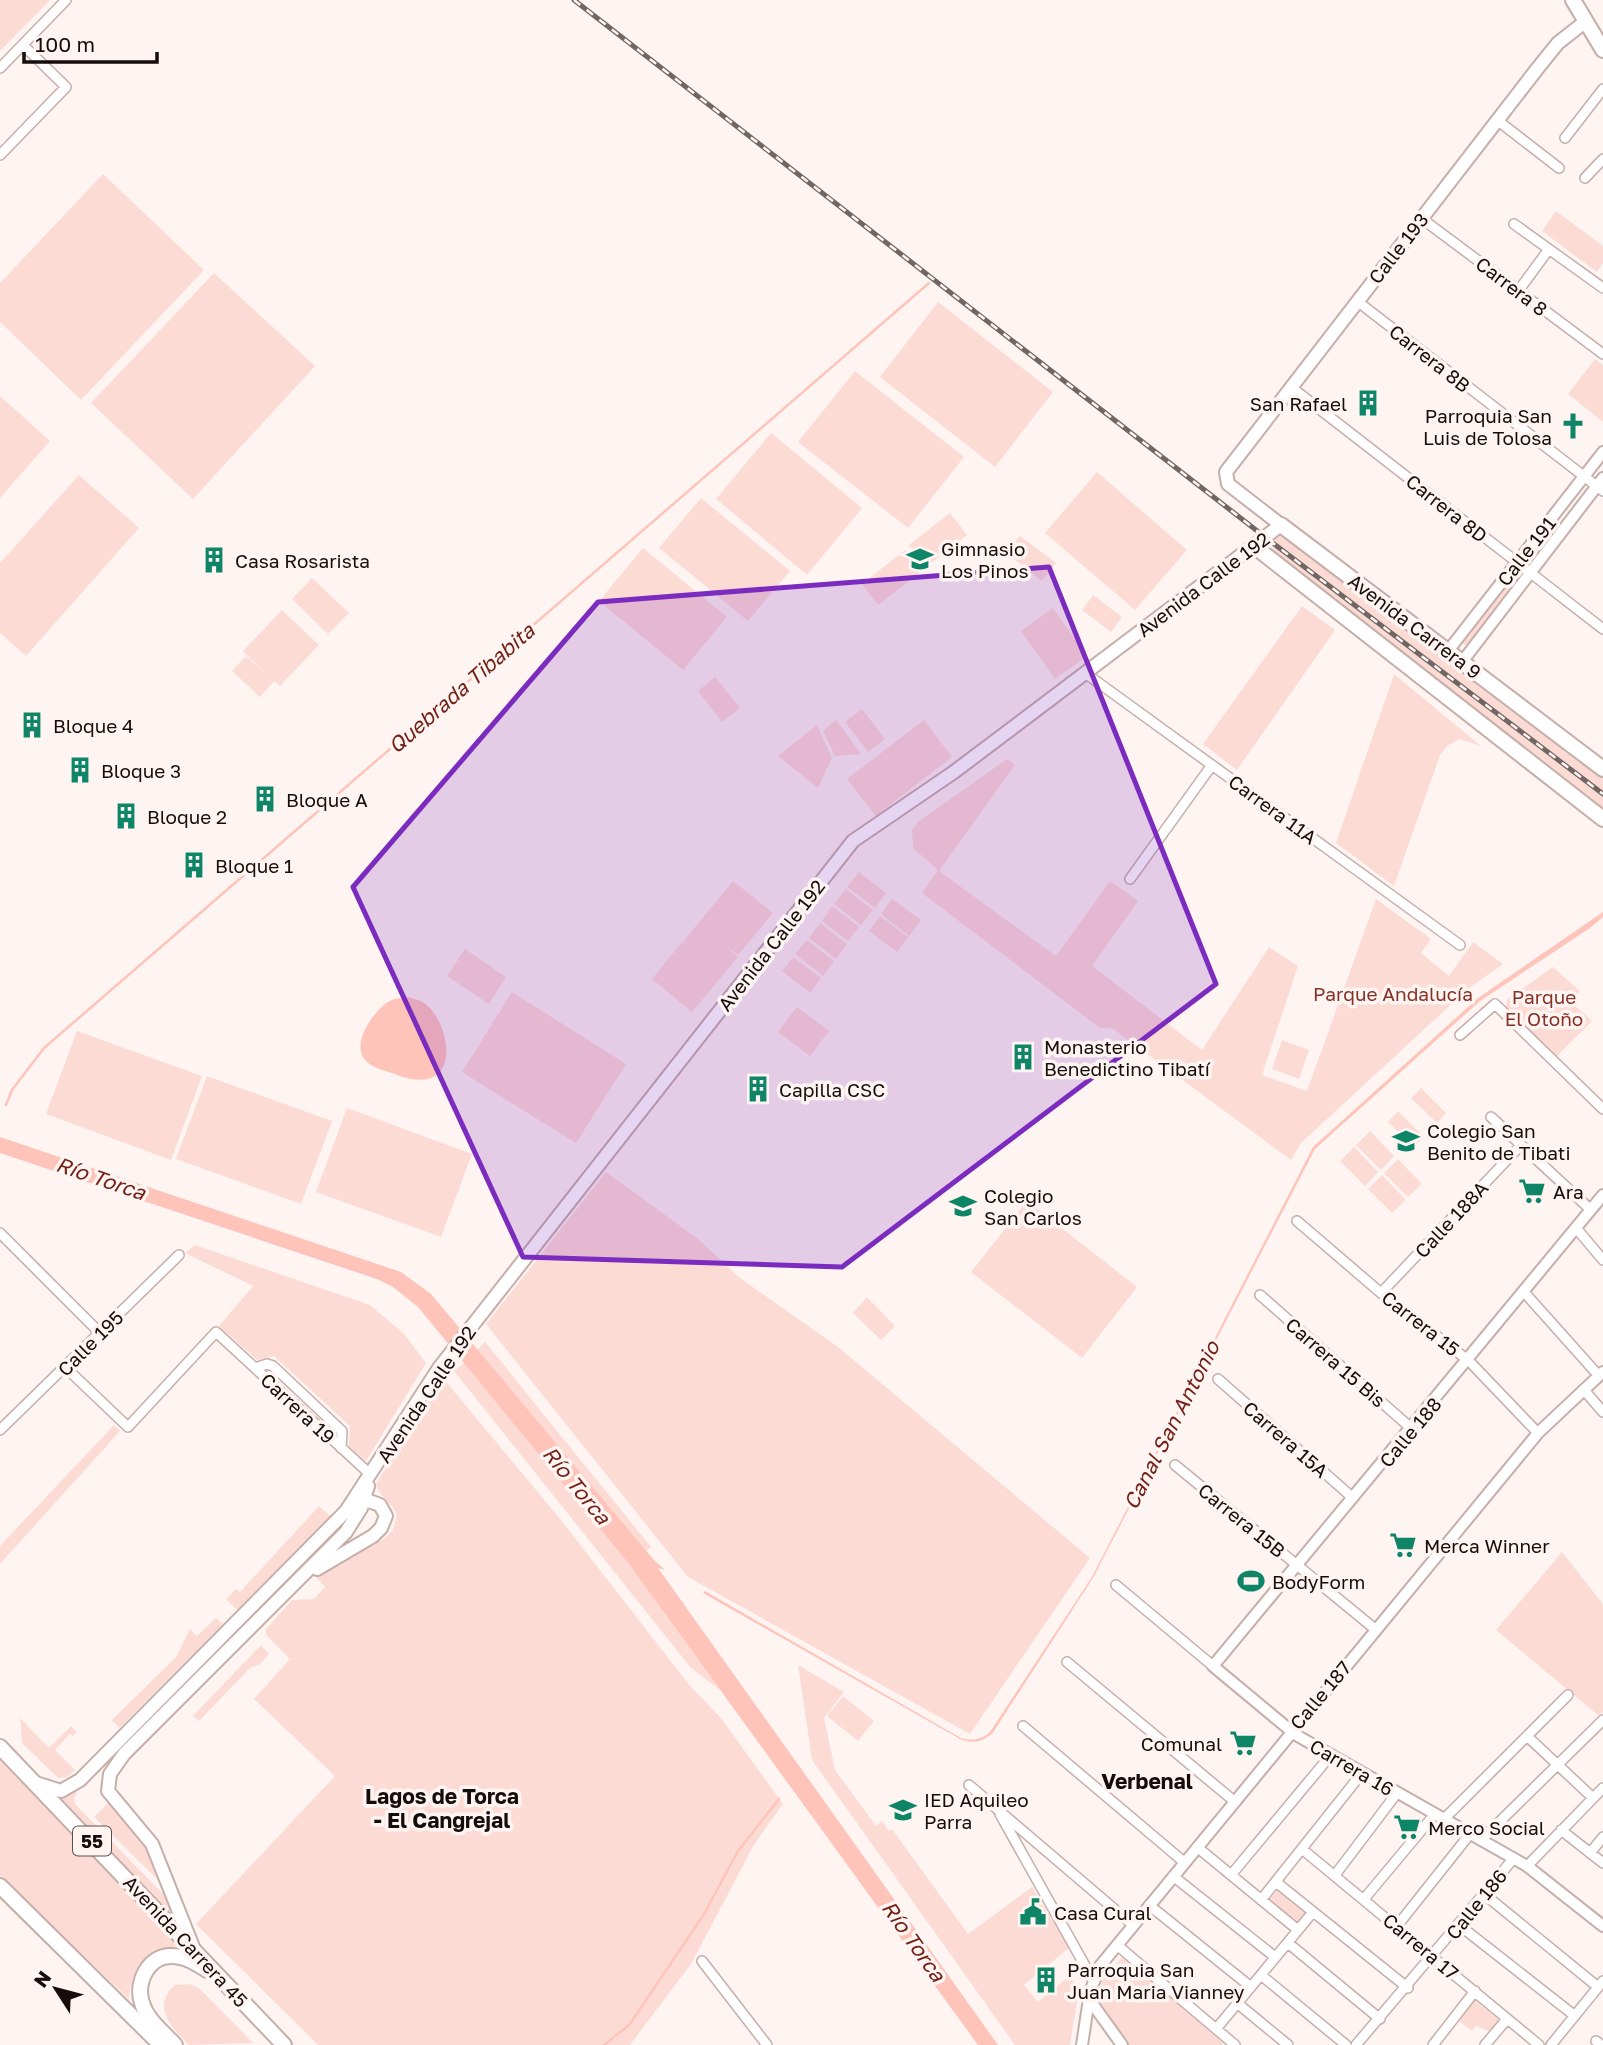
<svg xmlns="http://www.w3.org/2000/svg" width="1603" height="2045" font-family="'Golos Text',sans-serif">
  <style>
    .green { fill: #fddbd5 }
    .water { fill: #ffc4b9 }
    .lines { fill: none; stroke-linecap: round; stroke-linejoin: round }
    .stream { stroke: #ffc4b9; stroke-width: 2.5 }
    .minor-casing { stroke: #c6aea9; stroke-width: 12 }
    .tertiary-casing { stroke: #c6aea9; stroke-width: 14 }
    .secondary-casing { stroke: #c6aea9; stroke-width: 16 }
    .primary-casing { stroke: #c6aea9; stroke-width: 18 }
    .trunk-casing { stroke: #c6aea9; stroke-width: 18 }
    .minor { stroke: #fff; stroke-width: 9 }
    .tertiary { stroke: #fff; stroke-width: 10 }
    .secondary { stroke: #fff; stroke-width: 12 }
    .primary { stroke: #fff; stroke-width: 14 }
    .trunk { stroke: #fff; stroke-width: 14 }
    .rail-casing { stroke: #706765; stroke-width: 5 }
    .rail { stroke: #fef4f2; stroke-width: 2.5; stroke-dasharray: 8; stroke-linecap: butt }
    .marked { fill: #7b2cbf; fill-opacity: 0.2; stroke: #7b2cbf; stroke-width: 5; stroke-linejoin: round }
    .labels { text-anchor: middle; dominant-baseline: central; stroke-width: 7; stroke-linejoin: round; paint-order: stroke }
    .shield { fill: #fef4f2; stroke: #5b5250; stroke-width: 2 }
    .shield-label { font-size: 18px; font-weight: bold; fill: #150d0b }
    .street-label { font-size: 19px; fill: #150d0b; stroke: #fef4f2 }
    .poi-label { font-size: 19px; fill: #150d0b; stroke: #fef4f2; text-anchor: start }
    .park-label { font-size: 19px; fill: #853126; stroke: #fef4f2 }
    .water-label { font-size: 21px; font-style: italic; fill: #721f15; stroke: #fef4f2 }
    .neighbourhood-label { font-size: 21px; font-weight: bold; fill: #150d0b; stroke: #fef4f2 }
  </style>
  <rect width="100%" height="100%" fill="#fef4f2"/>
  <path class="green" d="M0,0H50L0,51Z
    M103,174L204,270L81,400L0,322V283Z
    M1556,211L1603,246V263L1597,272L1542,231Z
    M214,273L315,366L193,499L91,403Z
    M938,302L1053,392L995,467L880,377Z
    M1595,359L1603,365V422L1568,394Z
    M855,371L964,457L908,528L798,442Z
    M0,396L50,441L0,498Z
    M771,433L862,508L807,575L716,499Z
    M1097,472L1187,550L1135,610L1045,533Z
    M79,475L139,528L26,656L0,633V563Z
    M701,498L790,571L748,621L659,548Z
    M950,513L967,535L926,567L909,545Z
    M1280,535L1287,538L1603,777V810L1272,550L1275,548L1270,544Z
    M1020,536L1056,563L1042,581L1006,553Z
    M643,548L727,617L683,670L599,601Z
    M905,550L922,571L878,605L862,584Z
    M1520,574V578L1469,644L1464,645L1463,642L1515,575Z
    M312,578L349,613L328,634L292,599Z
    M1093,595L1122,617L1111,632L1082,610Z
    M1302,606L1335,630L1237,770L1203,744Z
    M1053,608L1087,656L1055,679L1021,631Z
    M282,610L319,645L280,686L274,681L260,697L232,671L246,656L268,676L243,651Z
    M1394,674L1481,746L1460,739L1447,746L1440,755L1394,886L1336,843Z
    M715,677L740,708L722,722L698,691Z
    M862,709L885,739L868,752L845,722Z
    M836,720L837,721L861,754L835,756L823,731Z
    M924,720L952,757L876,816L847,779Z
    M817,725L832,758L818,788L778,756Z
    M1007,759L1015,765L939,871L1056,956L1110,881L1138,901L1092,966L1202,1050L1269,947L1298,966L1262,1075L1307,1091L1376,899L1431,939L1421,953L1449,976L1473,942L1503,964L1469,988L1301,1143L1291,1160L1112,1028H1100L922,893L938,870L913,848L912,830L918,822Z
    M859,872L886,893L875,908L847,887Z
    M733,881L773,913L738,955L723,944L738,957L692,1012L652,979L682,942L690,949L683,942Z
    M846,889L873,910L861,925L834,904Z
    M892,899L921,920L909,936L881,914Z
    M832,906L859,927L848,941L822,921Z
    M880,916L908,937L897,952L869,931Z
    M820,923L847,944L836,959L809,938Z
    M807,940L834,961L823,976L795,954Z
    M465,949L506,977L489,1004L447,976Z
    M793,957L821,978L810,993L782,971Z
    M1553,967L1580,991L1571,1002L1592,1021L1557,1056L1506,1007L1507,1000Z
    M512,992L626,1064L576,1143L462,1072Z
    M797,1007L829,1031L810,1056L778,1032Z
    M77,1031L202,1076L171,1160L46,1114Z
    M1282,1040L1309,1050L1299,1079L1272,1069Z
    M207,1076L332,1121L301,1204L176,1159Z
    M1421,1088L1446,1113L1437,1123L1411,1098Z
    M347,1108L472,1154L441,1237L316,1192Z
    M1398,1111L1424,1137L1414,1147L1388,1122Z
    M1370,1131L1394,1156L1381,1170L1356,1145Z
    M1354,1147L1378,1172L1365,1186L1340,1161Z
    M1398,1159L1422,1184L1408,1197L1384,1173Z
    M606,1172L698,1239L740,1278L838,1347L1090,1558L970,1734L688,1577L486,1324Z
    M1382,1175L1406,1200L1392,1213L1368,1189Z
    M1027,1201L1137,1287L1082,1358L971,1272Z
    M195,1245L370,1305L404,1334L426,1363L366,1461L349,1446L350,1426L274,1356L257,1360L219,1326L253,1286L185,1253Z
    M867,1297L895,1326L881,1340L853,1313Z
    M485,1342L651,1547L646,1551L477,1350Z
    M464,1363L628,1563L720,1690L691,1668L454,1371Z
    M443,1378L561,1520L690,1686L721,1718L783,1804L755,1843L691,1964L630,2045H318L196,1924L335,1776L254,1699L290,1659L266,1635V1629L292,1600L314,1599L325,1587L316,1577L384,1539L393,1530L397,1515C392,1502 379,1497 376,1484Z
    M114,1425L120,1431L0,1564V1546Z
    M319,1506L330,1516L237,1610L226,1599L236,1589L240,1592Z
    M1562,1552L1603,1604V1712L1599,1716L1496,1630Z
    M216,1618L223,1624L119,1728L112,1720L176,1657L190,1629L197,1636Z
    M261,1645L269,1654L259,1665L251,1667L199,1721L193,1716Z
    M798,1665L844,1692L824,1718L835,1770L876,1826L882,1821L889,1831L892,1829L968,1934L1032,1887L1069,1948L1024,1985L1038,2002L1069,1976L1079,1989L1070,2045H1015L812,1760Z
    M843,1696L874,1721L858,1741L827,1716Z
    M20,1718L49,1748L71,1726L77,1732L73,1736L70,1734L55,1750L75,1770L67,1777L58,1778L22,1743Z
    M0,1757L182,1949C147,1944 131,1967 129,1999L0,1876Z
    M78,1792L74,1797L75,1804L167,1898L182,1927L57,1794Z
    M108,1803L141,1839L161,1883L94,1817Z
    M1278,1889L1309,1914L1300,1925L1269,1900Z
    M1122,1957L1222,2042L1223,2045H1129L1099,2002L1102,1981Z
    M190,1984L200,1989L253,2043L189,2045C171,2027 151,2006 175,1985Z
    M1474,2000L1500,2021L1492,2032L1476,2026L1472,2031L1458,2020Z"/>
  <path class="water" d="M1603,912V917L1590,928L1480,1001L1315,1149L1093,1578L992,1734C981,1742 973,1744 960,1739L703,1593L705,1591L961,1738C973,1741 981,1740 990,1732L1092,1577L1313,1147L1478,998Z
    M408,997C413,999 420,1000 424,1003C451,1021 465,1100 397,1075C387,1071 375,1069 367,1062C348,1046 375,1007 392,1000C397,998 403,998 408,997Z
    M0,1137L401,1272L431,1294L653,1559L665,1570L658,1568L998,2045H978L628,1563L418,1307L393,1287L377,1279L0,1153Z"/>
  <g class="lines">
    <path class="stream" d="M6,1105L12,1090L44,1048L929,283
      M604,2045L630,2024L704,1914L738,1851L779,1799"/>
    <g class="minor-casing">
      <path id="minor" d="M0,68L66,0
        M1497,120L1559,168
        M1565,138L1603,89
        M0,155L66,87L23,45
        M1585,178L1603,159
        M1421,218L1603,354
        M1514,224L1603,288
        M1519,290L1549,249
        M1357,301L1603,491
        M1291,387L1603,629
        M1085,673L1460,945
        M1130,879L1212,765
        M1460,1035L1495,1004L1603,1109
        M1491,1117L1591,1210
        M1297,1221L1381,1293L1469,1361L1538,1433
        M1576,1228L1603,1260
        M0,1233L100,1333
        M1524,1292L1599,1376
        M1381,1293L1521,1145
        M1260,1295L1412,1429
        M65,1367L128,1427L216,1332L371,1475
        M255,1368L267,1364L273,1366L342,1431L341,1448
        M1218,1379L1353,1498
        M1584,1390L1603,1412
        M0,1430L179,1255
        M1175,1465L1375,1629
        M1116,1585L1213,1666
        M1067,1662L1234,1801
        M1023,1726L1184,1862
        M1527,1736L1593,1798
        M969,1785L1133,1925
        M1000,1814L1093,1980
        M1444,1819L1568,1695
        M1561,1830L1603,1863
        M1481,1840L1603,1720
        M1197,1847L1298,1930
        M1302,1849L1539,2045
        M1590,1853L1603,1837
        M1527,1866L1603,1788
        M1231,1875L1330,1756
        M1335,1875L1397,1793
        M1173,1876L1275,1957
        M1276,1882L1408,1988
        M1484,1894L1598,1987
        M1364,1899L1435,1814
        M1261,1900L1362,1773
        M1149,1905L1251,1987
        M1459,1925L1575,2016
        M1397,1926L1470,1834
        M1288,1943L1380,2019
        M1117,1945L1235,2045
        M702,1961L767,2045
        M1261,1975L1346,2045
        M1237,2003L1288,2045
        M1216,2029L1313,1912
        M1596,2041L1601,2045
        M1356,2045L1514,1858
        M1433,2045L1475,1991
        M1485,2045L1507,2019
        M1551,2045L1603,1981"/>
    </g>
    <g class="tertiary-casing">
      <path id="tertiary" d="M1448,651L1603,452
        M1462,662L1603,478
        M1603,1195L1213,1666L1296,1735L1527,1866L1603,1926
        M1089,1999L1122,2045
        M1082,2045L1090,1992L1100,1966L1538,1433L1603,1372"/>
    </g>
    <g class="secondary-casing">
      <path id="secondary" d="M317,1569L373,1536L381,1528L386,1516L380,1505L369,1501L358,1505
        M36,1783L61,1791L80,1780L346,1511L439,1368L853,841L954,772L1281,525L1228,484L1226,472L1537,69L1558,43L1586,21
        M193,1947L152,1844L108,1791L110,1774L124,1754L346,1532L361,1508L368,1486"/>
    </g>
    <g class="primary-casing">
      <path id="primary" d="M1573,0L1603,50
        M1281,525L1603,769
        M1254,546L1603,819"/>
    </g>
    <g class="trunk-casing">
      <path id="trunk" d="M0,1747L284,2045
        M0,1886L161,2045
        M175,2045C163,2032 147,2020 142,2003C135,1982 149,1955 172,1956C185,1956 196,1963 207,1970"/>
    </g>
    <use href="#minor" class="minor"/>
    <use href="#tertiary" class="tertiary"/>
    <use href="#secondary" class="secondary"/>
    <use href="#primary" class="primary"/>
    <use href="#trunk" class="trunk"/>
    <g class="rail-casing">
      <path id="rail" d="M574,0L1265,537L1603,794"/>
    </g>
    <use href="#rail" class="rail"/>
  </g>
  <path class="marked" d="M1049,567L1216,984L842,1267L523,1257L353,887L598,602Z"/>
  <defs>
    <g id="building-bare" transform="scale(2.1)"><path d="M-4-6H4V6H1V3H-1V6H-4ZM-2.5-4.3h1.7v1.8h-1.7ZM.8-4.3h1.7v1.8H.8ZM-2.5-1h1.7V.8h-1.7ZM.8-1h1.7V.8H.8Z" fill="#0e8566" stroke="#fef4f2" stroke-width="2.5" paint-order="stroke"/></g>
    <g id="church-bare" transform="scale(2.1)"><path d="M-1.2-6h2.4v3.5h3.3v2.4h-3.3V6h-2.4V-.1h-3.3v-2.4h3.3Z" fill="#0e8566" stroke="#fef4f2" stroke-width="2.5" paint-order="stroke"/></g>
    <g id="school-bare" transform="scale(2.1)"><path d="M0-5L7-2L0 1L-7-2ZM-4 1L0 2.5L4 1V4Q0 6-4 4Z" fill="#0e8566" stroke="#fef4f2" stroke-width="2.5" paint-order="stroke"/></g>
    <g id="supermarket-bare" transform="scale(2.1)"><path d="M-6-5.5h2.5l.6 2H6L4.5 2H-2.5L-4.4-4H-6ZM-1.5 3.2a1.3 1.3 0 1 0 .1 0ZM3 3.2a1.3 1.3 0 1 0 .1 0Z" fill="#0e8566" stroke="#fef4f2" stroke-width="2.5" paint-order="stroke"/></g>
    <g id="stadium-bare" transform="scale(2.1)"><path d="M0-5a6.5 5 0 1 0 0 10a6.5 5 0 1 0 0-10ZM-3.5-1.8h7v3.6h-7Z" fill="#0e8566" stroke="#fef4f2" stroke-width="2.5" paint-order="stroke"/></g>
    <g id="civic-bare" transform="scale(2.1)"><path d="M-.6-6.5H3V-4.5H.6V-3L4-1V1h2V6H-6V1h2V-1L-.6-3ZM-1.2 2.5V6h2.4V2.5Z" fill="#0e8566" stroke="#fef4f2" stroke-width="2.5" paint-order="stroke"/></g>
  </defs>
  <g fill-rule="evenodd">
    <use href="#building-bare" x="1368" y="403"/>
    <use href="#church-bare" x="1573" y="426"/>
    <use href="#school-bare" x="920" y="559"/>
    <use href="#building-bare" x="214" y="560"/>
    <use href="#building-bare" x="32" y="725"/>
    <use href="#building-bare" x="80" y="770"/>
    <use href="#building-bare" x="265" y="799"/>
    <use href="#building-bare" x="126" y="816"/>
    <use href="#building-bare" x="194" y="865"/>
    <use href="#building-bare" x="1023" y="1057"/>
    <use href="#building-bare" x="758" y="1089"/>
    <use href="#school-bare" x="1406" y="1141"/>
    <use href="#supermarket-bare" x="1532" y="1191"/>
    <use href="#school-bare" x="963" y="1206"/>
    <use href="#supermarket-bare" x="1403" y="1545"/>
    <use href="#stadium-bare" x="1251" y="1581"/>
    <use href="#supermarket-bare" x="1243" y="1743"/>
    <use href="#school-bare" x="903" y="1810"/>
    <use href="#supermarket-bare" x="1407" y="1827"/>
    <use href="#civic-bare" x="1033" y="1912"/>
    <use href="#building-bare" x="1046" y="1980"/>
  </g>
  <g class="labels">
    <rect class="shield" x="73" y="1826.5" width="38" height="29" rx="5"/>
    <g class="shield-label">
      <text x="92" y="1841">55</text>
    </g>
    <g class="street-label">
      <text transform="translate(1398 248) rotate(-52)">Calle 193</text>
      <text transform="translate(1512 286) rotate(37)">Carrera 8</text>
      <text transform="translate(1430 358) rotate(38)">Carrera 8B</text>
      <text transform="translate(1447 508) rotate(38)">Carrera 8D</text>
      <text transform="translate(1526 551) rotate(-52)">Calle 191</text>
      <text transform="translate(1203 584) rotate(-37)">Avenida Calle 192</text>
      <text transform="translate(1415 626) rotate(37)">Avenida Carrera 9</text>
      <text transform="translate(1273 809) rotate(36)">Carrera 11A</text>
      <text transform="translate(771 945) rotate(-52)">Avenida Calle 192</text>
      <text transform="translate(1451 1219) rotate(-47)">Calle 188A</text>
      <text transform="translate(1421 1323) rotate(38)">Carrera 15</text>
      <text transform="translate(90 1343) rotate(-45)">Calle 195</text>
      <text transform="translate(1336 1362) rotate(41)">Carrera 15 Bis</text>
      <text transform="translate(426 1394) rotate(-56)">Avenida Calle 192</text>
      <text transform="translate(298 1408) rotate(43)">Carrera 19</text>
      <text transform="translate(1410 1432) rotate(-50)">Calle 188</text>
      <text transform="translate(1286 1439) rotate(41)">Carrera 15A</text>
      <text transform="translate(1242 1520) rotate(39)">Carrera 15B</text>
      <text transform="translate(1320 1695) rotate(-50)">Calle 187</text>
      <text transform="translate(1352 1767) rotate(30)">Carrera 16</text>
      <text transform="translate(1476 1904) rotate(-51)">Calle 186</text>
      <text transform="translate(186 1941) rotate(47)">Avenida Carrera 45</text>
      <text transform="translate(1421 1946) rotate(40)">Carrera 17</text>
    </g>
    <g class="poi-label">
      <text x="1347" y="403" text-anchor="end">San Rafael</text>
      <text x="1552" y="415" text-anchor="end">Parroquia San<tspan x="1552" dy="22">Luis de Tolosa</tspan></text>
      <text x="941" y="548">Gimnasio<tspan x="941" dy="22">Los Pinos</tspan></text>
      <text x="235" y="560">Casa Rosarista</text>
      <text x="53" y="725">Bloque 4</text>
      <text x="101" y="770">Bloque 3</text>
      <text x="286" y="799">Bloque A</text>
      <text x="147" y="816">Bloque 2</text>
      <text x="215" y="865">Bloque 1</text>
      <text x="1044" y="1046">Monasterio<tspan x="1044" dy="22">Benedictino Tibatí</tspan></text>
      <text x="779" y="1089">Capilla CSC</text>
      <text x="1427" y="1130">Colegio San<tspan x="1427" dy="22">Benito de Tibati</tspan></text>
      <text x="1553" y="1191">Ara</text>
      <text x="984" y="1195">Colegio<tspan x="984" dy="22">San Carlos</tspan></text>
      <text x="1424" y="1545">Merca Winner</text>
      <text x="1272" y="1581">BodyForm</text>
      <text x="1222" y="1743" text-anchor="end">Comunal</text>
      <text x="924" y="1799">IED Aquileo<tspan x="924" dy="22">Parra</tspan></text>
      <text x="1428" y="1827">Merco Social</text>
      <text x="1054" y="1912">Casa Cural</text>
      <text x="1067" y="1969">Parroquia San<tspan x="1067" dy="22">Juan Maria Vianney</tspan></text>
    </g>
    <g class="park-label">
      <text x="1393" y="993">Parque Andalucía</text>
      <text x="1544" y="996">Parque<tspan x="1544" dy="22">El Otoño</tspan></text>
    </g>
    <g class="water-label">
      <text transform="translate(461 688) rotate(-41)">Quebrada Tibabita</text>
      <text transform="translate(101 1178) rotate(19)">Río Torca</text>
      <text transform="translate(1171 1425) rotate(-63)">Canal San Antonio</text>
      <text transform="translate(577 1485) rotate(51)">Río Torca</text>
      <text transform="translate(914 1941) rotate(55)">Río Torca</text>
    </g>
    <g class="neighbourhood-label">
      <text x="1147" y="1781">Verbenal</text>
      <text x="442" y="1796">Lagos de Torca<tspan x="442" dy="24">- El Cangrejal</tspan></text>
    </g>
  </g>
  <g transform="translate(56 1989) rotate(306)" stroke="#fef4f2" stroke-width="5" paint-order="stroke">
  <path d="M0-5L12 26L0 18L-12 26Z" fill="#150d0b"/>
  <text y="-10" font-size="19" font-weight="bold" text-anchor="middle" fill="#150d0b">N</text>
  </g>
  <path d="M24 52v10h133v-10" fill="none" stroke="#150d0b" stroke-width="3.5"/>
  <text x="35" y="52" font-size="21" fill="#150d0b" stroke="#fef4f2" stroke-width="5" paint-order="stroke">100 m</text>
</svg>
